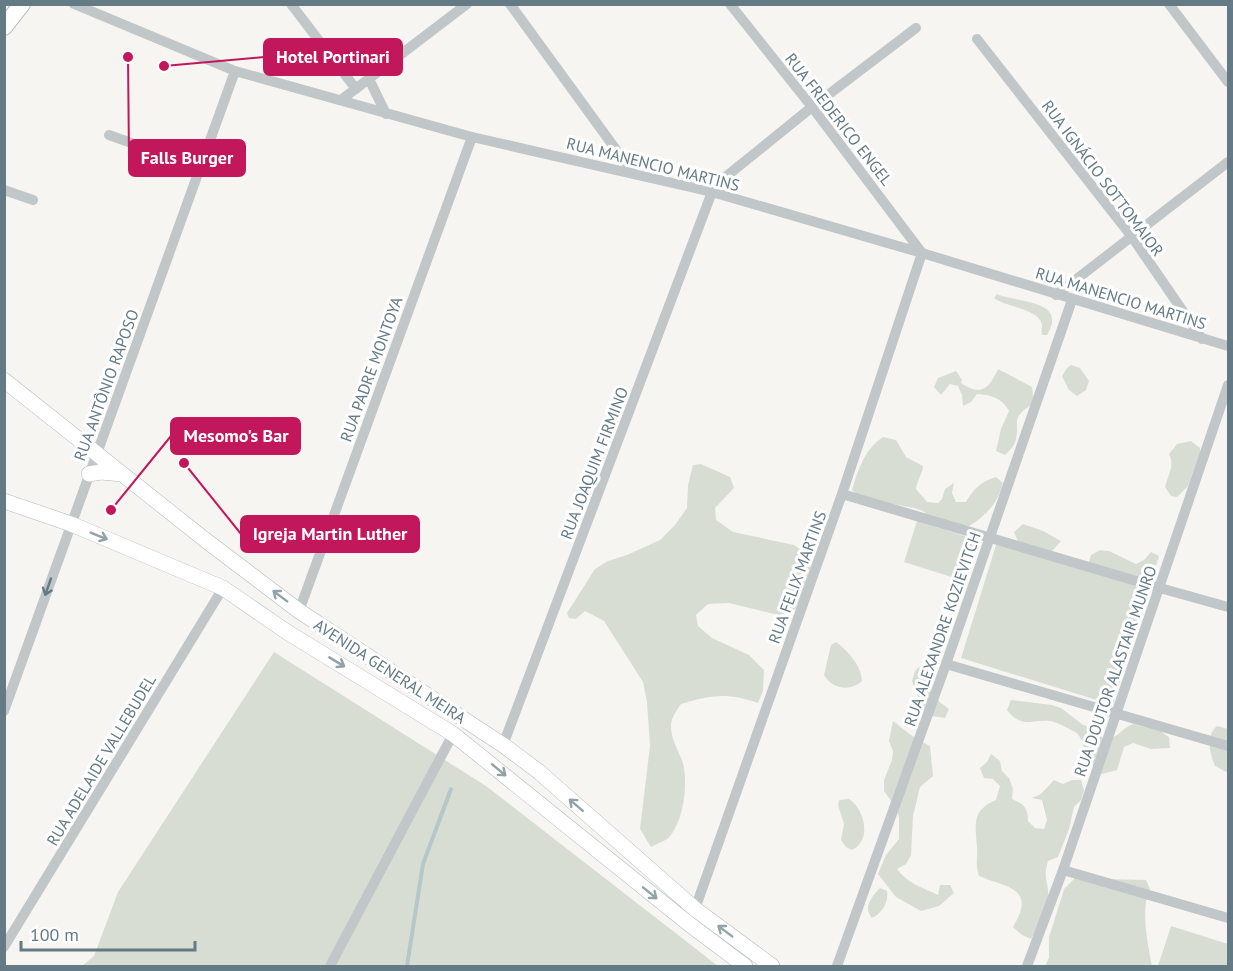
<svg xmlns="http://www.w3.org/2000/svg" width="1233" height="971" font-family="'PT Sans',sans-serif">
  <style>
    .green { fill: #d8ddd3 }
    .lines { fill: none; stroke-linecap: round; stroke-linejoin: round }
    .stream { stroke: #b6c7c8; stroke-width: 4 }
    .secondary-casing { stroke: #b3babd; stroke-width: 16 }
    .primary-casing { stroke: #b2b8bb; stroke-width: 18 }
    .minor { stroke: #c1c6c8; stroke-width: 10 }
    .secondary { stroke: #fff; stroke-width: 15 }
    .primary { stroke: #fff; stroke-width: 16 }
    .oneway { stroke: #92a2a9 }
    .oneway2 { stroke: #647a84 }
    .labels { text-anchor: middle; dominant-baseline: central; stroke-width: 6; stroke-linejoin: round; paint-order: stroke }
    .street-label { font-size: 16px; fill: #647a84; stroke: #fff }
    .leader { fill: none; stroke: #c2185b; stroke-width: 2 }
    .callout-dot { fill: #c2185b; stroke: #fff; stroke-width: 2 }
    .callout { fill: #c2185b; stroke: #c2185b; stroke-width: 2 }
    .callout-label { font-size: 18px; text-anchor: middle; font-weight: bold; fill: #fff }
  </style>
  <rect width="100%" height="100%" fill="#f6f5f2"/>
  <path class="green" d="M997,294C1016,303 1069,299 1047,335H1042C1041,331 1042,328 1042,325C1040,309 1005,307 994,298Z
    M1071,365L1080,368L1089,381L1086,390L1077,396L1069,390L1062,376L1067,368Z
    M998,369L1032,387L1033,397L1031,405C1010,419 1020,421 1016,439C1015,446 1009,451 1005,455L996,451L1001,429L1009,411C1002,398 992,395 977,394L971,402L963,406L962,395L958,386L950,384L941,395L934,387L938,378L956,371L962,380L961,383C982,397 989,388 998,369Z
    M883,437L896,440L906,457L923,466C923,472 917,481 916,489L927,502L938,503L942,499L945,489L954,483L952,493L956,502H966C973,489 982,481 996,477L1003,483C998,503 986,516 969,526L931,518L923,511L914,508L860,498L852,490C859,468 864,450 883,437Z
    M1191,441L1200,448V453L1188,486L1177,497L1171,496L1165,487C1168,475 1175,466 1169,454L1177,444Z
    M701,464L730,477L734,488L715,508L716,520L733,532L794,545L812,558L811,566L798,606L787,617L729,603L708,604L696,615L698,626L712,638L749,655L764,670L763,691L758,703C729,692 710,695 681,704C677,710 671,718 671,725C671,739 677,748 682,760C689,779 684,825 667,839C663,842 656,844 651,847L640,829L650,746L647,702L643,682L604,621L585,611L576,619L569,618L567,613L595,569L608,561L627,555L660,540L675,525L687,508L688,485L693,465Z
    M917,521L977,540L964,581L904,562Z
    M1023,524L1043,531L1061,541L1051,552L1020,546L1014,532Z
    M997,542L1148,589L1113,705L961,658Z
    M1100,550L1109,551L1136,564L1144,560L1151,552L1159,556C1150,594 1113,572 1088,565L1091,555Z
    M836,642C847,650 862,666 862,681C850,692 832,689 824,675L831,645Z
    M274,652L486,786L718,966H82L94,956L118,892Z
    M919,667C926,673 927,682 931,690C934,698 942,704 949,709L945,718L932,716L923,710L912,681L915,671Z
    M1011,700L1052,705L1061,708L1083,725L1092,728L1106,741C1118,737 1121,729 1133,724L1160,731L1169,737L1170,748L1151,749L1133,743L1124,747L1117,770L1102,774C1082,761 1086,738 1075,732C1069,729 1061,724 1054,722C1035,717 1023,731 1007,710Z
    M893,721C906,731 915,739 930,746L933,776L920,787L913,816L911,855L906,864L897,869C908,884 922,887 938,895L940,885H950L954,893L939,906L921,911L896,897L878,874L886,855L899,839V817L896,808L884,791V780L892,760L893,751L889,741Z
    M1217,726L1228,729V773L1215,766C1210,754 1205,736 1217,726Z
    M991,754L1000,761L1002,771L1009,778L1013,789L1012,799C1024,804 1028,808 1028,821L1035,828L1044,829L1047,820L1042,800L1032,798L1041,794L1054,780L1063,784L1072,780H1081L1084,790L1081,800L1074,807L1069,829L1058,857L1048,861C1044,876 1046,876 1048,890C1050,902 1038,929 1031,939L1022,935L1013,927C1037,887 1007,888 979,876C975,865 978,858 977,847C975,824 972,810 996,800L1000,786L993,779L984,778L980,768L987,762Z
    M849,799C865,809 872,841 852,850L846,847L841,840L844,824L838,805L839,800Z
    M1078,875L1105,879L1146,880L1150,889C1140,910 1148,944 1152,966H1045L1049,958V937L1061,899L1064,889Z
    M880,888L887,891C889,902 882,914 872,918C863,908 871,897 880,888Z
    M1171,926L1228,944V966H1158Z"/>
  <g class="lines">
    <path class="stream" d="M407,966L423,864L451,789"/>
    <g class="secondary-casing">
      <path id="secondary" d="M4,380L204,539L299,611L503,745L538,771L695,909L772,966
        M89,474L101,472L122,474
        M4,501L71,524L223,588L287,632L453,734L689,924L745,966"/>
    </g>
    <g class="primary-casing">
      <path id="primary" d="M4,27L22,4"/>
    </g>
    <path class="minor" d="M74,4L235,71L472,137L712,192L922,253L1228,346
      M291,4L356,89
      M510,4L633,173
      M1169,4L1228,82
      M977,39L1132,237L1202,339
      M369,79L386,114
      M341,100L467,4
      M109,135L201,168
      M4,190L33,200
      M1056,295L1228,162
      M842,494L1160,588L1228,607
      M299,611L472,137
      M946,664L1228,746
      M4,711L235,71
      M503,745L712,192L723,179L812,107L916,28
      M1063,870L1228,918
      M695,909L842,494L922,253L812,107L730,4
      M4,947L223,588
      M330,966L453,734
      M837,966L946,664L1072,300
      M1027,966L1063,870L1228,385"/>
    <use href="#secondary" class="secondary"/>
    <use href="#primary" class="primary"/>
  </g>
  <defs><path id="oneway-shaft" d="M-6 0H5M1.5-3L5.5 0L1.5 3" fill="none" stroke-width="1.6" stroke-linecap="round" stroke-linejoin="round" transform="scale(1.5)"/></defs>
  <g class="oneway">
    <use href="#oneway-shaft" transform="translate(99 536) rotate(22)"/>
    <use href="#oneway-shaft" transform="translate(280 596) rotate(-143)"/>
    <use href="#oneway-shaft" transform="translate(337 662) rotate(31)"/>
    <use href="#oneway-shaft" transform="translate(499 770) rotate(40)"/>
    <use href="#oneway-shaft" transform="translate(576 805) rotate(-139)"/>
    <use href="#oneway-shaft" transform="translate(650 893) rotate(39)"/>
    <use href="#oneway-shaft" transform="translate(725 931) rotate(-143)"/>
  </g>
  <use class="oneway2" href="#oneway-shaft" transform="translate(48 587) rotate(109)"/>
  <g class="labels">
    <g class="street-label">
      <text transform="translate(839 119) rotate(52)">RUA FREDERICO ENGEL</text>
      <text transform="translate(653 164) rotate(14)">RUA MANENCIO MARTINS</text>
      <text transform="translate(1103 178) rotate(53)">RUA IGNÁCIO SOTTOMAIOR</text>
      <text transform="translate(1121 298) rotate(17)">RUA MANENCIO MARTINS</text>
      <text transform="translate(371 369) rotate(-70)">RUA PADRE MONTOYA</text>
      <text transform="translate(106 385) rotate(-70)">RUA ANTÔNIO RAPOSO</text>
      <text transform="translate(594 463) rotate(-69)">RUA JOAQUIM FIRMINO</text>
      <text transform="translate(797 577) rotate(-70)">RUA FELIX MARTINS</text>
      <text transform="translate(942 629) rotate(-71)">RUA ALEXANDRE KOZIEVITCH</text>
      <text transform="translate(390 671) rotate(33)">AVENIDA GENERAL MEIRA</text>
      <text transform="translate(1115 671) rotate(-71)">RUA DOUTOR ALASTAIR MUNRO</text>
      <text transform="translate(101 760) rotate(-59)">RUA ADELAIDE VALLEBUDEL</text>
    </g>
  </g>
  <path class="leader" d="M164 66L264 57M128 57L129 158M111 510L171 436M184 463L241 534"/>
  <g class="callout-dot">
    <circle cx="164" cy="66" r="6"/>
    <circle cx="128" cy="57" r="6"/>
    <circle cx="111" cy="510" r="6"/>
    <circle cx="184" cy="463" r="6"/>
  </g>
  <g class="callout">
    <rect x="264" y="39" width="138" height="36" rx="6"/>
    <rect x="129" y="140" width="116" height="36" rx="6"/>
    <rect x="171" y="418" width="129" height="36" rx="6"/>
    <rect x="241" y="516" width="178" height="36" rx="6"/>
  </g>
  <g class="callout-label">
    <text x="333" y="63">Hotel Portinari</text>
    <text x="187" y="164">Falls Burger</text>
    <text x="236" y="442">Mesomo's Bar</text>
    <text x="330" y="540">Igreja Martin Luther</text>
  </g>
  <rect width="1233" height="971" fill="none" stroke="#647a84" stroke-width="12"/>
  <path d="M21 941v9h174v-9" fill="none" stroke="#647a84" stroke-width="3"/>
  <text x="30" y="941" font-size="18" fill="#647a84" stroke="#ffffff" stroke-width="4.5" paint-order="stroke">100 m</text>
</svg>
